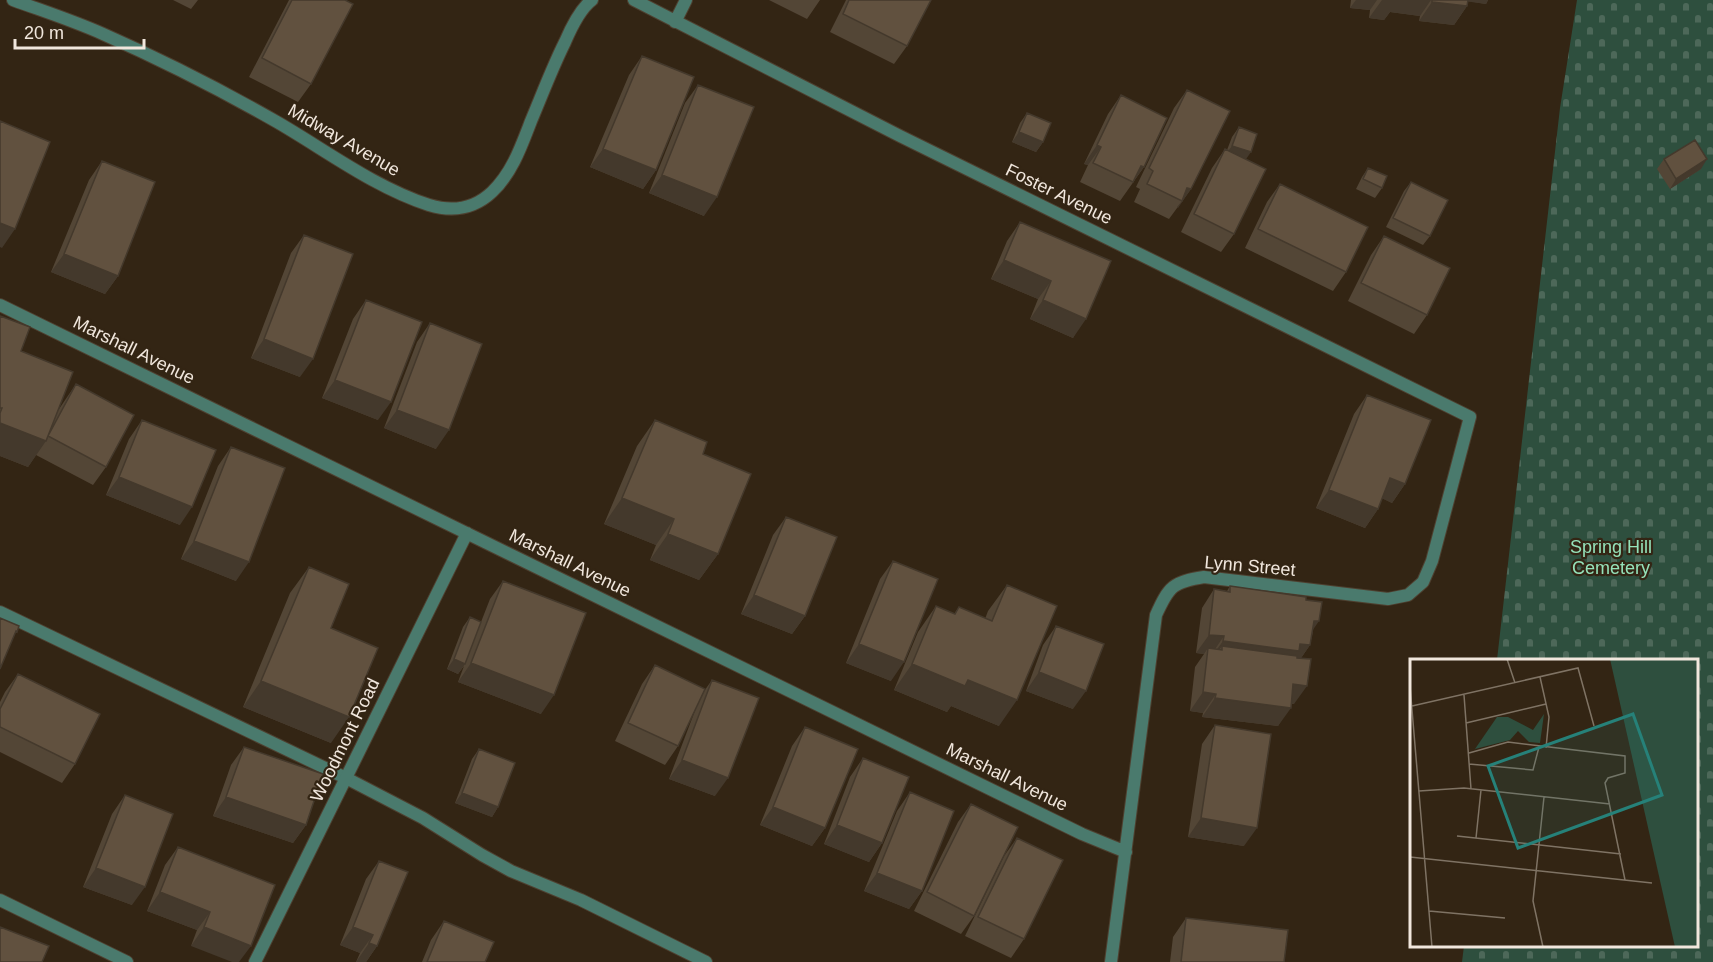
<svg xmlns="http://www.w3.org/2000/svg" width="1713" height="962" font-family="Arial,sans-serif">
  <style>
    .cemetery { fill: url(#cemetery-stones) }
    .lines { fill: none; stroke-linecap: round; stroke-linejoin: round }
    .service-casing { stroke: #4e4030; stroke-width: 14 }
    .minor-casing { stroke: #4e4030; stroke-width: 14 }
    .service { stroke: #4a7a6d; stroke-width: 12 }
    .minor { stroke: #4a7a6d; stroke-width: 12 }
    .wall { fill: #534636 }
    .shaded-wall { fill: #44392c }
    .building { fill: #61513f; stroke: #44392c; stroke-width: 1.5 }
    .labels { text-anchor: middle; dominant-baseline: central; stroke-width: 4.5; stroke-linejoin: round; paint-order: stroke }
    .street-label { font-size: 18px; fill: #f1e7dd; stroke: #332514 }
    .park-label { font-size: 18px; fill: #95e2ba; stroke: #332514 }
    .inset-road { fill: none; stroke: #7f7364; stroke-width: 1.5 }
    .view { fill: #268179; fill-opacity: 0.15; stroke: #268179; stroke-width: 3 }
    .inset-edge { fill: none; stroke: #f1e7dd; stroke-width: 3 }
  </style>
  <defs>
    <pattern id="cemetery-stones" width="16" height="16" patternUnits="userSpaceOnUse" patternTransform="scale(1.5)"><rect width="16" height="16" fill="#2e4f3e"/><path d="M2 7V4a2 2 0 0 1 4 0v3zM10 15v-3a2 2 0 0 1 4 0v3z" fill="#4d6859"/></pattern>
  </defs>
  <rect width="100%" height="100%" fill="#332514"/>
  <path class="cemetery" d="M1577,0H1713V962H1462L1464,946H1696V660H1497L1560,108Z"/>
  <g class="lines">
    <g class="service-casing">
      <path id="service" d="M0,612L346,778L423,818L482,855L511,871L581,900L706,962"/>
    </g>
    <g class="minor-casing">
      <path id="minor" d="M13,0C43,11 74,21 103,34C162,60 221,90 277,122C327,151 374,187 429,205C452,212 474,209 492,192C512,173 521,147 531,121C542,95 552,68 565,42C571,28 580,9 592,0
        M634,0L900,136L1470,417L1432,561L1423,582L1408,595L1388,599L1204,577C1173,582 1169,586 1156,615L1111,962
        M675,22L686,0
        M0,305L1082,834L1126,852
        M0,900L127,962
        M255,962L467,533"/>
    </g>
    <use href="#service" class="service"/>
    <use href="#minor" class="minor"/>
  </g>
  <path class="wall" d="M173,0H198L191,9Z
    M289,0H345L311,84L298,102L249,77Z
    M769,0H820L807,19Z
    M846,0H931L907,46L894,64L830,32Z
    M1351,0H1488L1486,4L1468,1L1467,6L1454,25L1419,21L1420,16L1390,12L1384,20L1369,18L1370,10L1350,8Z
    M642,56L656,170L643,189L590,167L629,75Z
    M698,85L704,216L649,193L685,103Z
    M1187,90L1191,189L1169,219L1134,202L1140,189L1136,187L1174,108Z
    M1121,95L1144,167L1120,201L1080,182L1088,165L1084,164L1108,114Z
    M1027,113L1043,142L1036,152L1012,142L1020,123Z
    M1239,127L1246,159L1234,234L1221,252L1181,232L1212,168L1225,149L1227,150L1232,137Z
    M1664,159L1701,169L1670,189L1657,169Z
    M102,161L118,276L105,294L51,272L89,180Z
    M1368,168L1382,188L1375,198L1356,189L1362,177Z
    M1411,182L1430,236L1423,245L1386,227L1404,191Z
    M1280,184L1346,272L1333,291L1245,248L1267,202Z
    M1020,222L1111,261L1073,338L1030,319L1038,299L991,279L1007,241Z
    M304,235L300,377L251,358L291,253Z
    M1384,236L1427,315L1414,334L1348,301L1371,255Z
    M366,300L378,420L322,398L353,319Z
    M0,316L21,351L59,409L76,384L106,467L93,485L36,455L28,467L0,456Z
    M430,323L436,449L384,428L417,342Z
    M1367,395L1405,484L1392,503L1382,498L1378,509L1365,528L1316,508L1354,414Z
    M142,420L180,525L106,495L129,439Z
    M655,420L703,454L718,554L699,580L650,560L656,545L604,524L637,446Z
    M231,447L236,581L181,559L218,466Z
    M786,517L805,616L792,634L741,614L773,535Z
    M893,561L891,681L846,663L880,579Z
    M309,567L331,628V743L243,707L290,593Z
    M503,581L541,714L458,682L464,666L458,674L447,669L463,627L470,617L481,622L490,599Z
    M1007,585L999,726L951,706L947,712L894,690L918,632L936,606L954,614L959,607L985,619L988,611Z
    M1230,586L1313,631L1310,645L1301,658L1294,704H1291L1278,726L1202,717L1203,713L1190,711L1195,667L1204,654L1196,653L1202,608L1214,589L1227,591Z
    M1056,626L1073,709L1026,691L1043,645Z
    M655,665L702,694L712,680L715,796L669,779L696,708L678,746L665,765L615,741L642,684Z
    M18,674L75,764L62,783L0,752V702L5,692Z
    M1215,725L1244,846L1188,837L1202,744Z
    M805,727L825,828L812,846L760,825L792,746Z
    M244,747L306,825L293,843L213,816L231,765Z
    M479,749L498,807L492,817L455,803L472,759Z
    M863,758L882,843L869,862L824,844L850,777Z
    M910,792L922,891L909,909L864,891L897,811Z
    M125,795L132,905L83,887L112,814Z
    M971,804L974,916L961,934L914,911L958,822Z
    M1017,838L1024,939L1011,958L965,936L1004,856Z
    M178,847L275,885L191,946L197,930L147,911L165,865Z
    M379,861L377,946L366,962H356L360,953L340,945L366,879Z
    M1186,918L1284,962H1170L1173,937Z
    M444,921L485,962H422L431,940Z"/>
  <path class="shaded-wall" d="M1356,0H1377L1370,10L1350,8Z
    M1382,0H1431L1420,16L1390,12L1384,20L1369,18Z
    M1464,0H1488L1486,4L1464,1Z
    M1432,2L1467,6L1454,25L1419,21Z
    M1019,132L1043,142L1036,152L1012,142Z
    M1097,145L1101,147L1088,165L1084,164Z
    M1232,146L1251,152L1244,162L1225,155Z
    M603,149L656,170L643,189L590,167Z
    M1707,159L1701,169L1670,189L1676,179Z
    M1141,166L1144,167L1130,186L1133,182Z
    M662,175L717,197L704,216L649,193Z
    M1187,188L1191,189L1178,208L1177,207L1182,201Z
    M0,223L15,229L2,248L0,247Z
    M64,254L118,276L105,294L51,272Z
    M1004,260L1051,281L1038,299L991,279Z
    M1043,300L1086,319L1073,338L1030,319Z
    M264,339L313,359L300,377L251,358Z
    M335,380L391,402L378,420L322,398Z
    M397,410L449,430L436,449L384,428Z
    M0,423L46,441L28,467L0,456Z
    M119,477L192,507L180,525L106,495Z
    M1390,478L1405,484L1392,503L1377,496Z
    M1329,490L1378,509L1365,528L1316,508Z
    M622,498L674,519L656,545L604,524Z
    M668,534L718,554L699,580L650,560Z
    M194,541L249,562L236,581L181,559Z
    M754,595L805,616L792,634L741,614Z
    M1314,621H1319L1306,640Z
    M1209,635L1224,636L1211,655L1208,648L1204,654L1196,653Z
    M1223,641L1300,644L1310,645L1297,664L1222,650V646L1212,660L1210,659Z
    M859,644L904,662L891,681L846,663Z
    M454,659L465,664L458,674L447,669Z
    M471,663L554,695L541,714L458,682Z
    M912,664L968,680L1017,700L999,726L951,706L947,712L894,690Z
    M1039,672L1086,691L1073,709L1026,691Z
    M261,681L349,717L331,743L243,707Z
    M1293,684L1307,686L1294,704L1280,702Z
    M1203,692L1216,694L1203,713L1190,711Z
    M1215,698L1291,708L1278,726L1202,717Z
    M682,760L728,778L715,796L669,779Z
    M462,793L498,807L492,817L455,803Z
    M226,797L306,825L293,843L213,816Z
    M773,807L825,828L812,846L760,825Z
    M1201,818L1257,828L1244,846L1188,837Z
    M837,825L882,843L869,862L824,844Z
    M96,868L145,887L132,905L83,887Z
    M877,873L922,891L909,909L864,891Z
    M160,892L210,912L197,930L147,911Z
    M204,927L251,946L239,962H232L191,946Z
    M353,927L373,935L360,953L340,945Z
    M369,943L377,946L366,962H356Z"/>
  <path class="building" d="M292,0H345L353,4L311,84L262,58Z
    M849,0H931L907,46L843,14Z
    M1432,0H1468L1467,6L1432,2Z
    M642,56L694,77L656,170L603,149Z
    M698,85L754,107L717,197L662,175Z
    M1187,90L1230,111L1191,189L1187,188L1182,201L1147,184L1153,171L1149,168Z
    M1121,95L1167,118L1144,167L1141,166L1133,182L1093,163L1101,147L1097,145Z
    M1027,113L1051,123L1043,142L1019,132Z
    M0,121L50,142L15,229L0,223Z
    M1239,127L1257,134L1251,152L1232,146Z
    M1695,140L1707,159L1676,179L1664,159Z
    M1225,149L1266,169L1234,234L1194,214Z
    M102,161L155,182L118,276L64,254Z
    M1368,168L1387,176L1382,188L1363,179Z
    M1411,182L1448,200L1430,236L1393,218Z
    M1280,184L1368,227L1346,272L1258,229Z
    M1020,222L1111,261L1086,319L1043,300L1051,281L1004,260Z
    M304,235L353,254L313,359L264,339Z
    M1384,236L1450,268L1427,315L1361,283Z
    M366,300L422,322L391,402L335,380Z
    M0,316L30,327L21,351L73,372L46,441L0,423V413L2,408H0Z
    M430,323L482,344L449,430L397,410Z
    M76,384L134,415L106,467L48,436Z
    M1367,395L1431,420L1405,484L1390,478L1378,509L1329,490Z
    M142,420L216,450L192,507L119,477Z
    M655,420L707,442L703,454L751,474L718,554L668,534L674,519L622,498Z
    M231,447L285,468L249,562L194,541Z
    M786,517L837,537L805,616L754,595Z
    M893,561L938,579L904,662L859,644Z
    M309,567L349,584L331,628L378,648L349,717L261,681Z
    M503,581L586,613L554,695L471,663Z
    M1007,585L1057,606L1017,700L968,680L965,686L912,664L936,606L955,614L959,607L992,621Z
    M1230,586L1306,597V600L1322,602L1319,621H1314L1310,645L1300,644L1299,651L1223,641L1224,636L1209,635L1214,589L1230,592Z
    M470,617L481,622L465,664L454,659Z
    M0,618L19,626L17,632L16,631L0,669Z
    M1056,626L1104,644L1086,691L1039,672Z
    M1222,646L1297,656V658L1311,659L1307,686L1293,684L1291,708L1215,698L1216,694L1203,692L1208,648L1222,650Z
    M655,665L705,689L678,746L628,723Z
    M18,674L100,714L75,764L0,727V709Z
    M712,680L759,698L728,778L682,760Z
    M1215,725L1271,734L1257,828L1201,818Z
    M805,727L858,749L825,828L773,807Z
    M244,747L323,774L306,825L226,797Z
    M479,749L515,763L498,807L462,793Z
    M863,758L909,777L882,843L837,825Z
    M910,792L954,811L922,891L877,873Z
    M125,795L173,814L145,887L96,868Z
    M971,804L1018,827L974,916L927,892Z
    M1017,838L1063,860L1024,939L978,917Z
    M178,847L275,885L251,946L204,927L210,912L160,892Z
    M379,861L408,872L377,946L369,943L373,935L353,927Z
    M1186,918L1288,930L1284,962H1181Z
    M444,921L494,942L485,962H427Z
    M0,927L49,946L42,962H0Z"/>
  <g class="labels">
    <g class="street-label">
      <text transform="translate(344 140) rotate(30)">Midway Avenue</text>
      <text transform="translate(1059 194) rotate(26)">Foster Avenue</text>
      <text transform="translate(134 350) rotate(26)">Marshall Avenue</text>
      <text transform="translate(570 563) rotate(26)">Marshall Avenue</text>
      <text transform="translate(1250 566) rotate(5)">Lynn Street</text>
      <text transform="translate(345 740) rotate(-64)">Woodmont Road</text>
      <text transform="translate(1007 777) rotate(26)">Marshall Avenue</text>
    </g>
    <g class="park-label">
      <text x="1611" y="547">Spring Hill<tspan x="1611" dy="21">Cemetery</tspan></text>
    </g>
  </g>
  <g transform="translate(1410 659)">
    <rect width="288" height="288" fill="#332514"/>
    <path d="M134,55L130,84L119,83L108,72L100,81L65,90L87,58H98L123,71Z" fill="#2e4f3e"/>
    <path d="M200,0H288V288H265Z" fill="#2e4f3e"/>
    <path class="inset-road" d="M97,0L105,24M130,18L139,58L136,89M0,27L22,288M54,36L61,130M2,47L168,9L184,67M56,64L136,45M59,94L98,83L215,97V114L198,119L195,124L215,221M59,105L123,111L129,88M9,132L54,129L200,145M47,177L211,195M66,179L71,131M0,198L242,224M19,252L95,259M133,288L123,242L134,138"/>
    <path class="view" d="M223,55L252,136L108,189L78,107Z"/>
    <rect width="288" height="288" class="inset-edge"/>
  </g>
  <path d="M15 39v9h129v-9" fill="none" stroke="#f1e7dd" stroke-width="3"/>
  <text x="24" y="39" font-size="18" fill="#f1e7dd" stroke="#332514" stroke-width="4.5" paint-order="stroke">20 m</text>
</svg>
